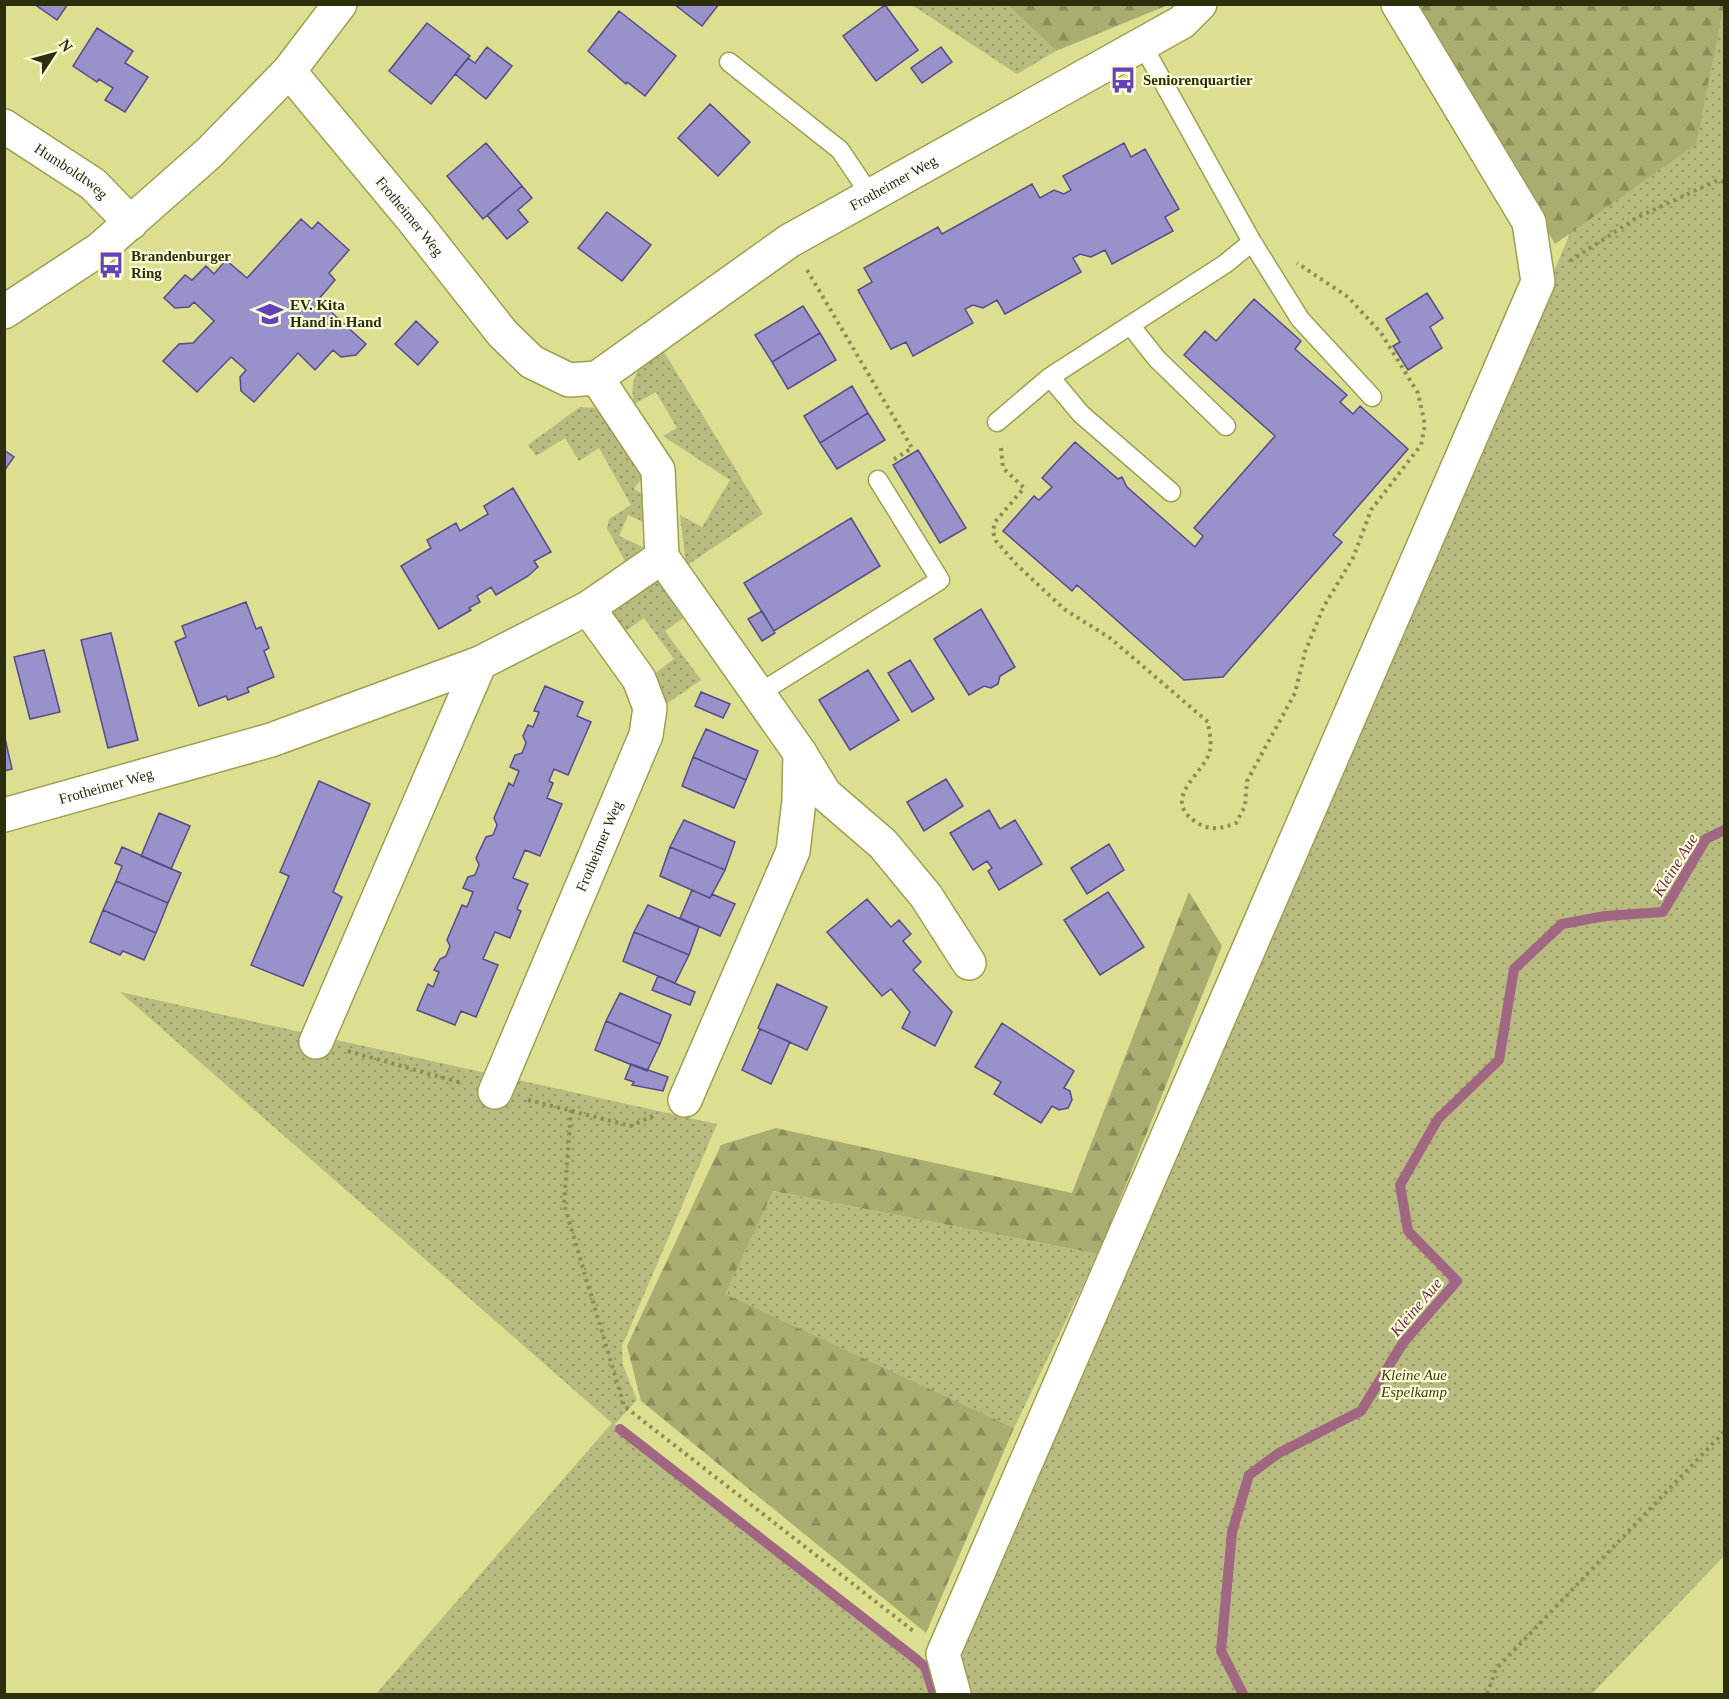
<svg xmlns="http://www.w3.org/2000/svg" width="1729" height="1699" font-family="Georgia,serif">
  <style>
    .grass { fill: url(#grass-dots) }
    .forest { fill: url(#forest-firs) }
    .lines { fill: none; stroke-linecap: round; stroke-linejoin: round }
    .stream { stroke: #a16782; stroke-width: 10 }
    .building { fill: #9991c9; stroke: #574b8b; stroke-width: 1.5 }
    .service-casing { stroke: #9da052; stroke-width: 21 }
    .minor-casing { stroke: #9da052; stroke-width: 36 }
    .path { stroke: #8c8e54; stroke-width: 4; stroke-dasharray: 3 4.5; stroke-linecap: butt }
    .service { stroke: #fff; stroke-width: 18 }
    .minor { stroke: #fff; stroke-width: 33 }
    .labels { text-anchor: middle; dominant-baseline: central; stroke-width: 4.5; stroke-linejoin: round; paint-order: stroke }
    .poi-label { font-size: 15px; font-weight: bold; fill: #2d2e0d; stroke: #fafdd6; text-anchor: start }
    .street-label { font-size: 15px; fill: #2d2e0d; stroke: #fafdd6 }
    .park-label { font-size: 15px; font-style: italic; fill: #3c3d0d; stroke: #fafdd6 }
    .water-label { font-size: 16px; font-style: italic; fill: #722950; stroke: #fafdd6 }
  </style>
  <defs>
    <pattern id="grass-dots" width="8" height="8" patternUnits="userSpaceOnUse" patternTransform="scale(1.5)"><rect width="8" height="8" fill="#b8bb7f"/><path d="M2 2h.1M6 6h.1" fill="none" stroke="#969866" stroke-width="1.8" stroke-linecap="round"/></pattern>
    <pattern id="forest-firs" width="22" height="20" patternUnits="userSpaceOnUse" patternTransform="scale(1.5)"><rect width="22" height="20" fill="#aaad70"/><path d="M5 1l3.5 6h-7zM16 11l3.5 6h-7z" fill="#8b8d5a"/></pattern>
  </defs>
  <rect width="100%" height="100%" fill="#dbdf8f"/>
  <path class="grass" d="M912,5H1008L1056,51L1017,74Z
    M1724,5V1556L1592,1694H376L612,1423L120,992L717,1124L622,1346L623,1365L637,1400L615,1424L919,1658L966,1675L960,1652L1569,236L1560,223Z
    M661,347L763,514L686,566L680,515L702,527L730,480L663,436L677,428L656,392L634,404C628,374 641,366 661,347Z
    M580,407L597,408L645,473L634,489L649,498L652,526L628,515L619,536L643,547L632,566L627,565L607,528L609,519L631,505L599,448L579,461L565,438L536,456L528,445Z
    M659,580L686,616L665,631L701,680L662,707L654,674L674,659L644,618L623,633L612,615L615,608Z
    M772,1191L1098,1254L1014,1428L724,1294Z"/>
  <path class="forest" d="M1008,5H1168L1056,51Z
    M1413,5H1724L1696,144L1555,244Z
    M1189,892L1222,946L1098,1254L773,1191L725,1294L1014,1428L926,1633L641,1401L627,1346L721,1145L776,1128L1072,1193Z"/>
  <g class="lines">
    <path class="stream" d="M620,1429L916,1659L925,1667L934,1694
      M1243,1694L1221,1651L1232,1532L1249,1475L1279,1453L1361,1411L1403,1343L1457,1281L1408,1231L1400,1185L1438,1119L1499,1060L1514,969L1562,924L1605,916L1663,912L1706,839L1724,830"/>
  </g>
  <path class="building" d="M34,4H68L57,20Z
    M674,4H719L702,26Z
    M885,5L918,50L876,81L843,36Z
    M619,11L676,56L645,96L627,82L626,84L588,51Z
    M427,23L470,56L431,104L389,71Z
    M97,28L133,51L125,63L148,77L125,112L105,100L113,88L99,79L97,82L73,66Z
    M487,47L512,66L486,99L455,74L468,58L475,63Z
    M941,47L952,62L922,83L911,68Z
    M710,104L750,142L718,176L678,138Z
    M486,143L522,186L483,219L447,176Z
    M1124,143L1131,157L1145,149L1179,209L1165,217L1173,231L1112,264L1105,250L1091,257L1080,254L1073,258L1081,272L1005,314L997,300L983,308L973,305L965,309L973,323L913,356L906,342L891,349L858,290L872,282L864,268L938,227L942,234L1032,184L1040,198L1054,190L1064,194L1071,190L1063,176Z
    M522,186L532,198L518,210L528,222L507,239L487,215Z
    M607,212L651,245L622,281L578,248Z
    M301,219L312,229L318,222L349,250L329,273L335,280L318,300L366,344L356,355L341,357L333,350L315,370L298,353L254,402L241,391L240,377L246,370L231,357L197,392L163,361L179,344L193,343L214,321L194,302L189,307L175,308L164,298L185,275L192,280L206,266L214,274L226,260L247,278Z
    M1427,293L1443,318L1430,327L1442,348L1408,370L1393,346L1400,342L1386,319Z
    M1254,299L1301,341L1295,349L1347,395L1340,402L1353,414L1360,406L1408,449L1333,535L1342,542L1223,677L1184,680L1077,585L1072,591L1003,531L1034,496L1039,500L1052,487L1042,478L1075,442L1118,479L1122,477L1127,487L1195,547L1203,536L1194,528L1275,436L1184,355L1205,331L1216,341Z
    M803,306L820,333L772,362L755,335Z
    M416,321L438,342L418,365L395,344Z
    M820,333L836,360L788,389L772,362Z
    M852,386L868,413L820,443L804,416Z
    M868,413L885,440L837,469L820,443Z
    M4,450L14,457L4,471Z
    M918,450L966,528L940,543L893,465Z
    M513,488L551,552L534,561L538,567L528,576L496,595L491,587L477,596L480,602L469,608L471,610L439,629L401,566L431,548L427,540L456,523L460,531L488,514L484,506Z
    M851,518L880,566L774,631L744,583Z
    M246,602L256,629L261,627L269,648L264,651L274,677L247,688L249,692L228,700L226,696L199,706L175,642L186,637L182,626Z
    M981,609L1015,667L1000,676L998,684L991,688L984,686L969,695L934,639Z
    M762,611L775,633L762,641L748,619Z
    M111,633L138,740L108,748L81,640Z
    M44,650L60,712L30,719L14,657Z
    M910,660L934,699L912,712L888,673Z
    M868,670L899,720L850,750L819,700Z
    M545,686L583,702L577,716L591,722L568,775L554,769L549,781L553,783L547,798L562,804L540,856L525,850L513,878L528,884L517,909L521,911L510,938L495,932L483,959L498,965L476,1017L461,1011L455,1025L417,1010L428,984L433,987L439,972L434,970L440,959L446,956L450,946L447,940L462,905L467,907L473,892L463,888L468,877L475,875L479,865L476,858L486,837L493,835L497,825L494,818L509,783L513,786L519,771L510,767L515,755L522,753L526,743L523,736L528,725L533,727L539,712L534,711Z
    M701,692L730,704L723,718L695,706Z
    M706,729L758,751L746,780L693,757Z
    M4,734L12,769L4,771Z
    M693,757L746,780L734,808L682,786Z
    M946,779L963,806L924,831L907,802Z
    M319,781L370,804L333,892L342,897L303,986L251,965L289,876L280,872Z
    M989,810L1000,829L1015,820L1042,864L999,890L988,871L992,868L987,861L973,870L950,833Z
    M159,813L190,826L171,869L141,856Z
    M684,820L735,842L725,870L670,847Z
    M1109,844L1124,870L1087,894L1071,868Z
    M122,847L181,873L168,903L116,881L122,866L115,863Z
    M670,847L725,870L710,898L660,876Z
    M116,881L168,903L156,933L103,910Z
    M692,890L710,898L712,894L735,904L720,936L680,918Z
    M1108,892L1144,947L1100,975L1064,920Z
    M867,899L891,927L899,920L911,934L903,941L921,962L913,970L952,1012L935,1046L902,1028L910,1012L891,989L882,996L827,932Z
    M648,905L699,927L689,955L634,932Z
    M103,910L156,933L144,960L123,951L120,955L90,942Z
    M634,932L689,955L675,983L623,961Z
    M658,976L695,992L690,1005L652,990Z
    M777,984L827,1007L807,1050L758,1028Z
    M620,993L671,1015L660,1044L606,1021Z
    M606,1021L660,1044L647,1071L595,1050Z
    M1002,1023L1074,1071L1064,1088L1070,1091L1072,1100L1068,1108L1059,1110L1052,1106L1041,1123L994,1094L1001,1082L975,1067Z
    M760,1029L790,1042L771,1084L742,1070Z
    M631,1064L668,1077L663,1091L632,1085L634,1082L625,1079Z"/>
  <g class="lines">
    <g class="service-casing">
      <path id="service" d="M1142,44L1252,242L1300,319L1372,397
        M729,62L840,150L871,196
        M1130,325L1157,359L1226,426
        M1050,377L1081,414L1171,492
        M997,422L1050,377L1225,264L1252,242
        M758,694L940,580L878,480"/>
    </g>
    <g class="minor-casing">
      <g id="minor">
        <path id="s1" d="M289,71L414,221L503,334L532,362L569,380L597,378L789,241L1182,22L1200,4"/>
        <path id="s2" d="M4,126L93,184L131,223"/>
        <path d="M4,312L100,249L209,153L289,71L340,4"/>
        <path d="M662,557L800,753L825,794L883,844L926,896L969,963"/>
        <path id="s3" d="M4,815L271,740L480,663L588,608L662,557L658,470L597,378"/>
        <path d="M316,1042L480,663"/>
        <path id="s4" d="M495,1092L646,735L650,708L639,679L588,608"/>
        <path d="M685,1100L793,851L799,801L800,753"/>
        <path d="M954,1694L943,1654L1538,282L1529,222L1398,4"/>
      </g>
    </g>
    <path class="path" d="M1570,261L1638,217L1718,180L1724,182
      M807,270L912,448L893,460
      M1001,448L1003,468L1024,488L995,522L993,532L996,541L1017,565L1064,609L1110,638L1208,722C1209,731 1212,742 1210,750C1206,773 1159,798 1196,822C1209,831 1222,829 1236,823L1245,806L1247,781L1295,693L1305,652L1324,606L1353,558L1371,510L1421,445L1425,425L1418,393L1381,333L1348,297L1297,263
      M348,1051L462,1083
      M528,1100L631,1126L655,1115
      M571,1110L564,1204L624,1406L916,1633
      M1487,1694L1496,1669L1724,1432"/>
    <use href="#service" class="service"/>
    <use href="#minor" class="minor"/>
  </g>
  <defs>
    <g id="bus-bare" transform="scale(2.07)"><path d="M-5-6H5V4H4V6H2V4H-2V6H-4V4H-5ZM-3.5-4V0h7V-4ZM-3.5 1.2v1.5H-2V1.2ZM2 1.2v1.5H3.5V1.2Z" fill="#6342bb" stroke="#fafdd6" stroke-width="2.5" paint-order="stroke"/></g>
    <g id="school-bare" transform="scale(2.07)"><path d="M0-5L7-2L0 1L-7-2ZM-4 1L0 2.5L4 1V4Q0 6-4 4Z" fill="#6342bb" stroke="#fafdd6" stroke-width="2.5" paint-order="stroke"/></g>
  </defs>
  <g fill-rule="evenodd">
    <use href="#bus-bare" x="1123" y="80"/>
    <use href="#bus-bare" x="111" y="265"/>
    <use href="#school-bare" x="270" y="314"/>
  </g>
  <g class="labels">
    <g class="poi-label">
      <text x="1143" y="80">Seniorenquartier</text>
      <text x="131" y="256">Brandenburger<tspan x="131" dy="17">Ring</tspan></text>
      <text x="290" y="305">EV. Kita<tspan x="290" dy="17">Hand in Hand</tspan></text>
    </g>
    <g class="street-label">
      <text stroke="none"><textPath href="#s2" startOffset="81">Humboldtweg</textPath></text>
      <text stroke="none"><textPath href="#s1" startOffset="804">Frotheimer Weg</textPath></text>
      <text stroke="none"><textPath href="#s1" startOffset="189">Frotheimer Weg</textPath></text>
      <text stroke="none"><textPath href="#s3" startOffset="106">Frotheimer Weg</textPath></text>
      <text stroke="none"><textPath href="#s4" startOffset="267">Frotheimer Weg</textPath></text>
    </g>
    <g class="park-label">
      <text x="1414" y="1375">Kleine Aue<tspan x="1414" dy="17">Espelkamp</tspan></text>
    </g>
    <g class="water-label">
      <text transform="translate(1675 865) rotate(-58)">Kleine Aue</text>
      <text transform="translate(1416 1307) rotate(-50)">Kleine Aue</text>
    </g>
  </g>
  <rect width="1729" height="1699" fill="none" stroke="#2d2e0d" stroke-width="12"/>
  <g transform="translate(54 54) rotate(54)" stroke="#fafdd6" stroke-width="4.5" paint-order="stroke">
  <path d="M0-4.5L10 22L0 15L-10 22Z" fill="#2d2e0d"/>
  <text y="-9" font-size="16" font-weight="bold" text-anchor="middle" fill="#2d2e0d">N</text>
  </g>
</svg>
